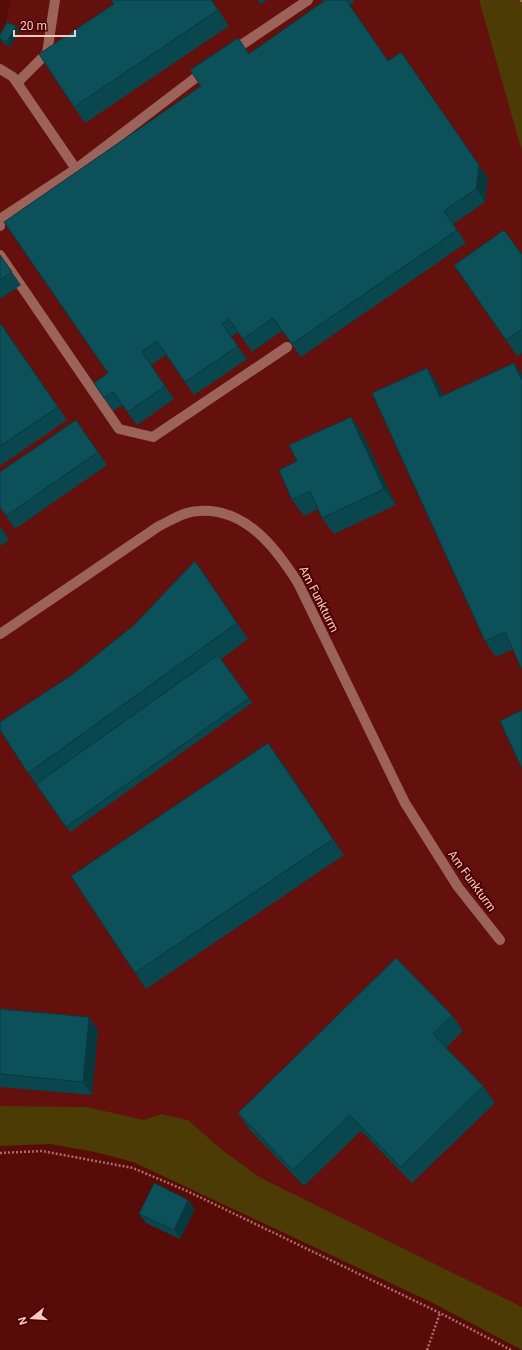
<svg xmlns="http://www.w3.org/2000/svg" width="522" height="1350" font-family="Roboto,sans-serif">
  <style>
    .built { fill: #64110d }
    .green { fill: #4d3b05 }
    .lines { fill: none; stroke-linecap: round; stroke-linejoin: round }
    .path { stroke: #aa6e68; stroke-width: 2.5; stroke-dasharray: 2 2; stroke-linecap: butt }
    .minor { stroke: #9c635b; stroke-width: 10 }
    .wall { fill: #0a464d }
    .shaded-wall { fill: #08393f }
    .building { fill: #0c515a; stroke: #08393f }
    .labels { text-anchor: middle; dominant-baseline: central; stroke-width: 4; stroke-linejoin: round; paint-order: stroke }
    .street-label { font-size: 12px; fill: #f7c9c2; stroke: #4b0000 }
  </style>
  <rect width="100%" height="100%" fill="#570c08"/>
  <path class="built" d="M11,0H479L522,152V1307L261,1178L221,1149L188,1120L161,1114L144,1120L87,1107L0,1106V47Z"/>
  <path class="green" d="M479,0H522V152Z
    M0,1106L87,1107L144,1120L161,1114L188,1120L221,1149L261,1178L522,1307V1350L433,1303L133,1162L95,1152L50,1144L0,1146Z"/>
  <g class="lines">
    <path class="path" d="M521,0L522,2
      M0,1153L42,1151L133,1168L187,1191L440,1313L511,1350
      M427,1350L440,1313"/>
    <path class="minor" d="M231,52L308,0
      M0,69L13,77L76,169
      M17,83L47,53L55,0
      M0,226V219L76,169L207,69
      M0,255L119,429L153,437L287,347
      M0,634L159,526C172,520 185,511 199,511C246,508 276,548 298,583L405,803L458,887L500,940"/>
  </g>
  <path class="wall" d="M111,0H212L229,26L85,123L74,107L114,4Z
    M258,0H267L261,4Z
    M324,0H353L354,2L350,5L388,61L488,178L485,202L453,224L466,243L301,357L282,331L252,352L238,332L231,337L247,359L194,395L166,355L151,365L174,399L137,425L122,405L113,411L104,398L108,373L249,54L324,1Z
    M19,31L10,47L2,42L0,40V35Z
    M0,255L21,285L0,299Z
    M522,255V353L517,356L454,265Z
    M0,322L67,420L0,466Z
    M514,363L522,375V670L513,649L496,657L485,641L427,368L438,384L443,396Z
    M351,417L362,433L396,505L334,534L322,518L318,509L304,516L292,500L297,461Z
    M76,420L107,465L15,529L0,507Z
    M0,526L9,540L0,546Z
    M195,561L248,639L221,659L252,703L70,832L28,773L72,675L134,625Z
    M280,759L344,855L146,989L135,973Z
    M0,1009L89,1017L98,1030L92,1095L0,1087Z
    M452,1015L463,1031L446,1048L483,1086L495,1103L412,1183L361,1131L304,1186L249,1129L238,1113Z
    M188,1200L195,1209L180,1239L146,1223L139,1214Z"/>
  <path class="shaded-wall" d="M16,26L19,31L10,47L7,42Z
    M401,52L488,178L485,202L476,189Z
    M514,363L522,375V381Z
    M427,368L438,384L452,413L440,397Z
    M351,417L362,433L396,505L384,489Z
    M268,743L280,759L344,855L333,839Z
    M89,1017L98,1030L92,1095L83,1082Z
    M188,1200L195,1209L180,1239L174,1230Z"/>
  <path class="building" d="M111,0H211L218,10L74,107L39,54L114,4Z
    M324,0H346L388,61L401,52L479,165L476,189L444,211L457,230L292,344L273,318L243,339L229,319L222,324L238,346L185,382L157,341L142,352L165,386L128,412L113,392L104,398L94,383L108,373L4,222L201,86L190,70L238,38L249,54L324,1Z
    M7,22L16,26L7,42L0,39V35Z
    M504,230L522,255V329L506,340L454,265Z
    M0,255L12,272L0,280Z
    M0,323L58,407L0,446Z
    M514,363L522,381V670L505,632L485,641L372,393L427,368L440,397Z
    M351,417L384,489L322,518L310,491L292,500L279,470L297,461L289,445Z
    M76,420L98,452L6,516L0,507V472Z
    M195,561L237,623L28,773L0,730V722L72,675L134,625Z
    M218,655L249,698L66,827L36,784Z
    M522,710V769L500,721Z
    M268,743L333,839L135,973L71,876Z
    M396,958L452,1015L433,1034L483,1086L401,1167L350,1115L293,1170L238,1113Z
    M0,1009L89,1017L83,1082L0,1074Z
    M154,1183L188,1200L174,1230L139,1214Z"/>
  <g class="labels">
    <g class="street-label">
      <text transform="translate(319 599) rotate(63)">Am Funkturm</text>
      <text transform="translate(472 881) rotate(54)">Am Funkturm</text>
    </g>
  </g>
  <g transform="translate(32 1318) rotate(253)" stroke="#4b0000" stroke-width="3" paint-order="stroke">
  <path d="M0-3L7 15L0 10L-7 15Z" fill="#f7c9c2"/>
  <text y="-6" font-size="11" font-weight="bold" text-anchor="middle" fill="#f7c9c2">N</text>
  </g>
  <path d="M14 30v6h61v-6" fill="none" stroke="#f7c9c2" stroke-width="2"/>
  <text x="20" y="30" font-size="12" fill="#f7c9c2" stroke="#4b0000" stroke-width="3" paint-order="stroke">20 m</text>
</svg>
